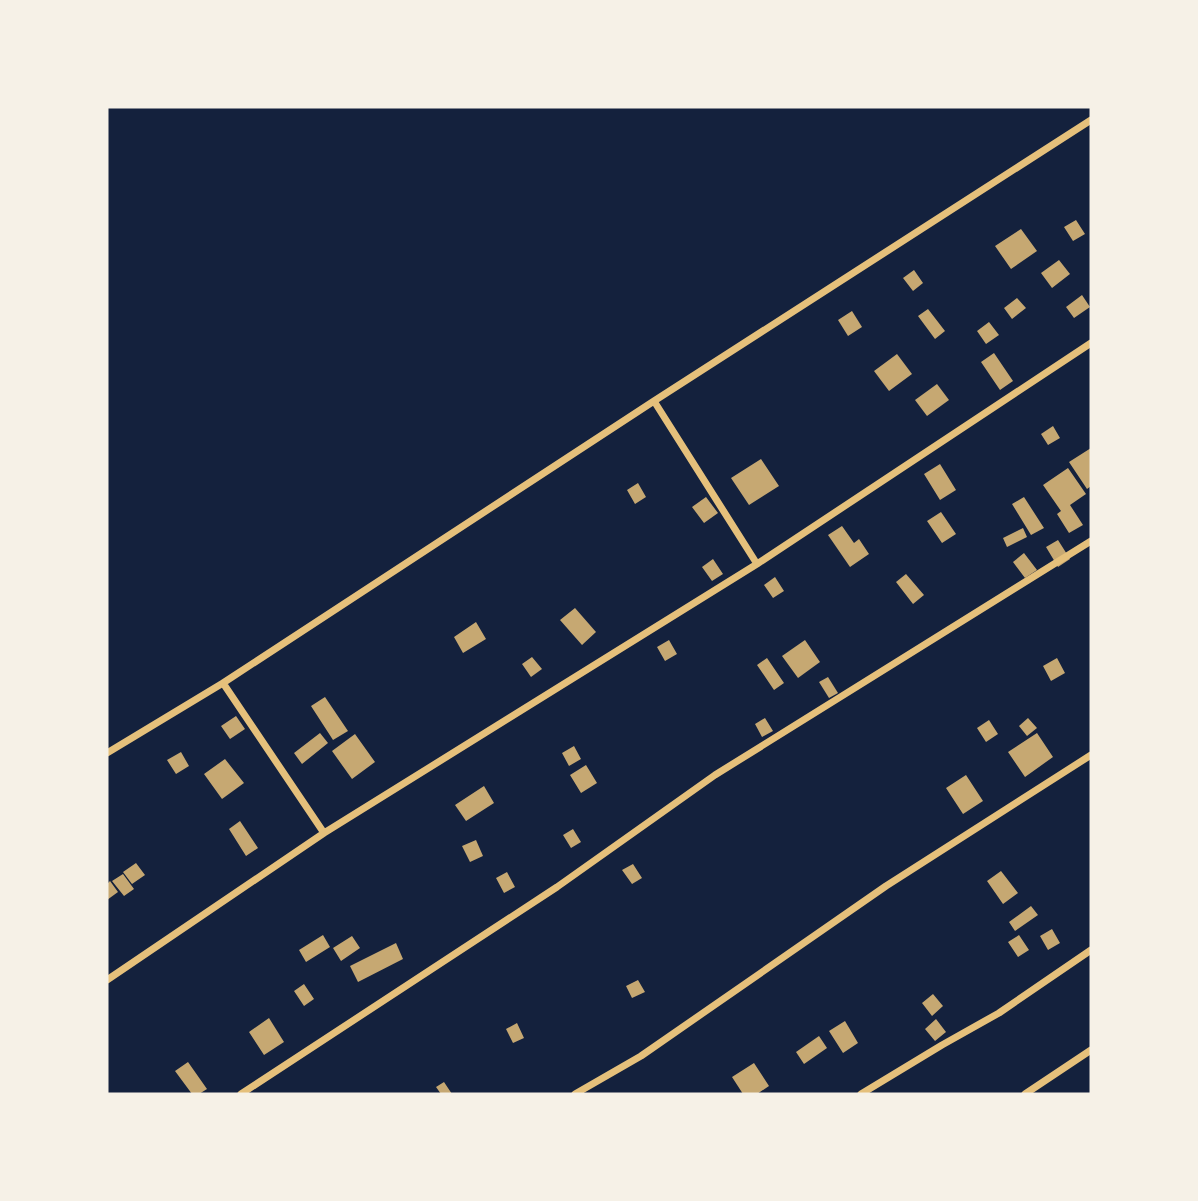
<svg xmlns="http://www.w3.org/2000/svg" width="1198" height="1201" font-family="Rubik,sans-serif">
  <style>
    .building { fill: #c6a872 }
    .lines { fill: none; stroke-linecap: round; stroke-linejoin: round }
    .minor { stroke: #e5c07b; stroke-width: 7 }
  </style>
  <rect width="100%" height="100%" fill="#14213d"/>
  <path class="building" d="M1076,220L1085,234L1073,241L1064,227Z
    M1021,229L1037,251L1011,269L995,246Z
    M1059,260L1070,274L1052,288L1041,273Z
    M914,270L923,283L913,291L903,278Z
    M1082,295L1090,307L1074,318L1066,307Z
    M1017,298L1026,308L1012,319L1004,308Z
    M928,309L945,331L935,339L918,316Z
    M852,311L862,327L848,336L838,320Z
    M989,322L999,335L986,344L977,331Z
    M994,353L1013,381L1000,390L981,362Z
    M897,354L912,374L889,391L874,371Z
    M937,384L949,400L927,416L915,400Z
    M1053,426L1060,438L1048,445L1041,434Z
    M1091,448V486L1087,489L1069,462Z
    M761,459L779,486L749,505L731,478Z
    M940,464L956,490L940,500L924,474Z
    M1068,468L1086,494L1070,505L1083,525L1069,533L1057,514L1061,511L1043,485Z
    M638,483L646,497L635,504L627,490Z
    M706,497L718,513L704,523L692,507Z
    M1024,497L1044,528L1031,535L1012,504Z
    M941,512L956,534L942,543L927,521Z
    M842,526L854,543L859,539L869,554L850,567L828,535Z
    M1023,528L1027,537L1007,547L1003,538Z
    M1058,540L1070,559L1058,567L1046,547Z
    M1024,553L1037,570L1025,578L1013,562Z
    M713,559L723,574L712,581L702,567Z
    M906,574L924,595L913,604L896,582Z
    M775,577L784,591L773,598L764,585Z
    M575,608L596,632L582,645L560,620Z
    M476,622L486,639L463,653L454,637Z
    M669,640L677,654L665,661L657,647Z
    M805,640L820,662L798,678L782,656Z
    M532,657L542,669L531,677L522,664Z
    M767,658L784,683L774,690L757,665Z
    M1057,658L1065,673L1051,681L1043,666Z
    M828,677L838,693L829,698L819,682Z
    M325,697L348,731L333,740L311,706Z
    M236,716L245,729L230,739L221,726Z
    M765,718L773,731L762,737L755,724Z
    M1028,718L1037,728L1027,736L1019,726Z
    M989,720L998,734L986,742L977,728Z
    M320,733L328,743L302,764L294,753Z
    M1037,733L1053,757L1025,777L1008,752Z
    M355,734L375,762L352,779L332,751Z
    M574,746L581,759L569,766L562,753Z
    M181,752L189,766L176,774L167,760Z
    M225,759L244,783L222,799L204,774Z
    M586,765L597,783L581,793L570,775Z
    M966,775L983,801L963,814L946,788Z
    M484,786L494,803L466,821L455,805Z
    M240,821L258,848L246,856L229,829Z
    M573,829L581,842L571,848L563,835Z
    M476,840L483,856L470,862L462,846Z
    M136,863L145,875L132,884L123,872Z
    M633,864L642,878L632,884L622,870Z
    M1001,871L1018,893L1003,904L987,881Z
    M507,872L515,887L504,893L496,878Z
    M123,874L134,889L124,896L112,881Z
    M110,881L118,892L107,900V884Z
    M1031,906L1038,915L1015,931L1009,922Z
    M1052,929L1060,943L1048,950L1040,936Z
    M323,935L330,947L306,962L299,950Z
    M1019,935L1029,950L1018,957L1008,942Z
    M352,936L360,948L341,961L333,948Z
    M396,943L403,959L358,982L350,966Z
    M638,980L645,992L632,998L626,986Z
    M304,984L314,999L304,1006L294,991Z
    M933,994L943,1006L932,1016L922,1003Z
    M269,1018L284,1042L264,1055L249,1032Z
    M936,1019L946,1032L935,1041L925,1029Z
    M845,1021L858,1043L843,1053L829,1031Z
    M517,1023L524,1038L513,1043L506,1029Z
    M819,1036L827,1048L804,1064L796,1052Z
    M188,1062L207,1089L199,1094H192L175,1071Z
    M754,1063L769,1086L757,1094H743L732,1077Z
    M444,1082L452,1094H441L436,1087Z"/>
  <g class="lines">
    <path class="minor" d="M654,401L757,564
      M223,683L324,833
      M107,753L223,683L654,401L1091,120
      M107,980L324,833L757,564L1091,343
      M241,1094L557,887L715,775L1091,541
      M575,1094L641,1056L886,886L1091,755
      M861,1094L942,1045L999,1013L1091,950
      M1025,1094L1091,1050"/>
  </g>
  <rect width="1198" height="1201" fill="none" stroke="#f6f1e7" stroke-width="217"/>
</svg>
